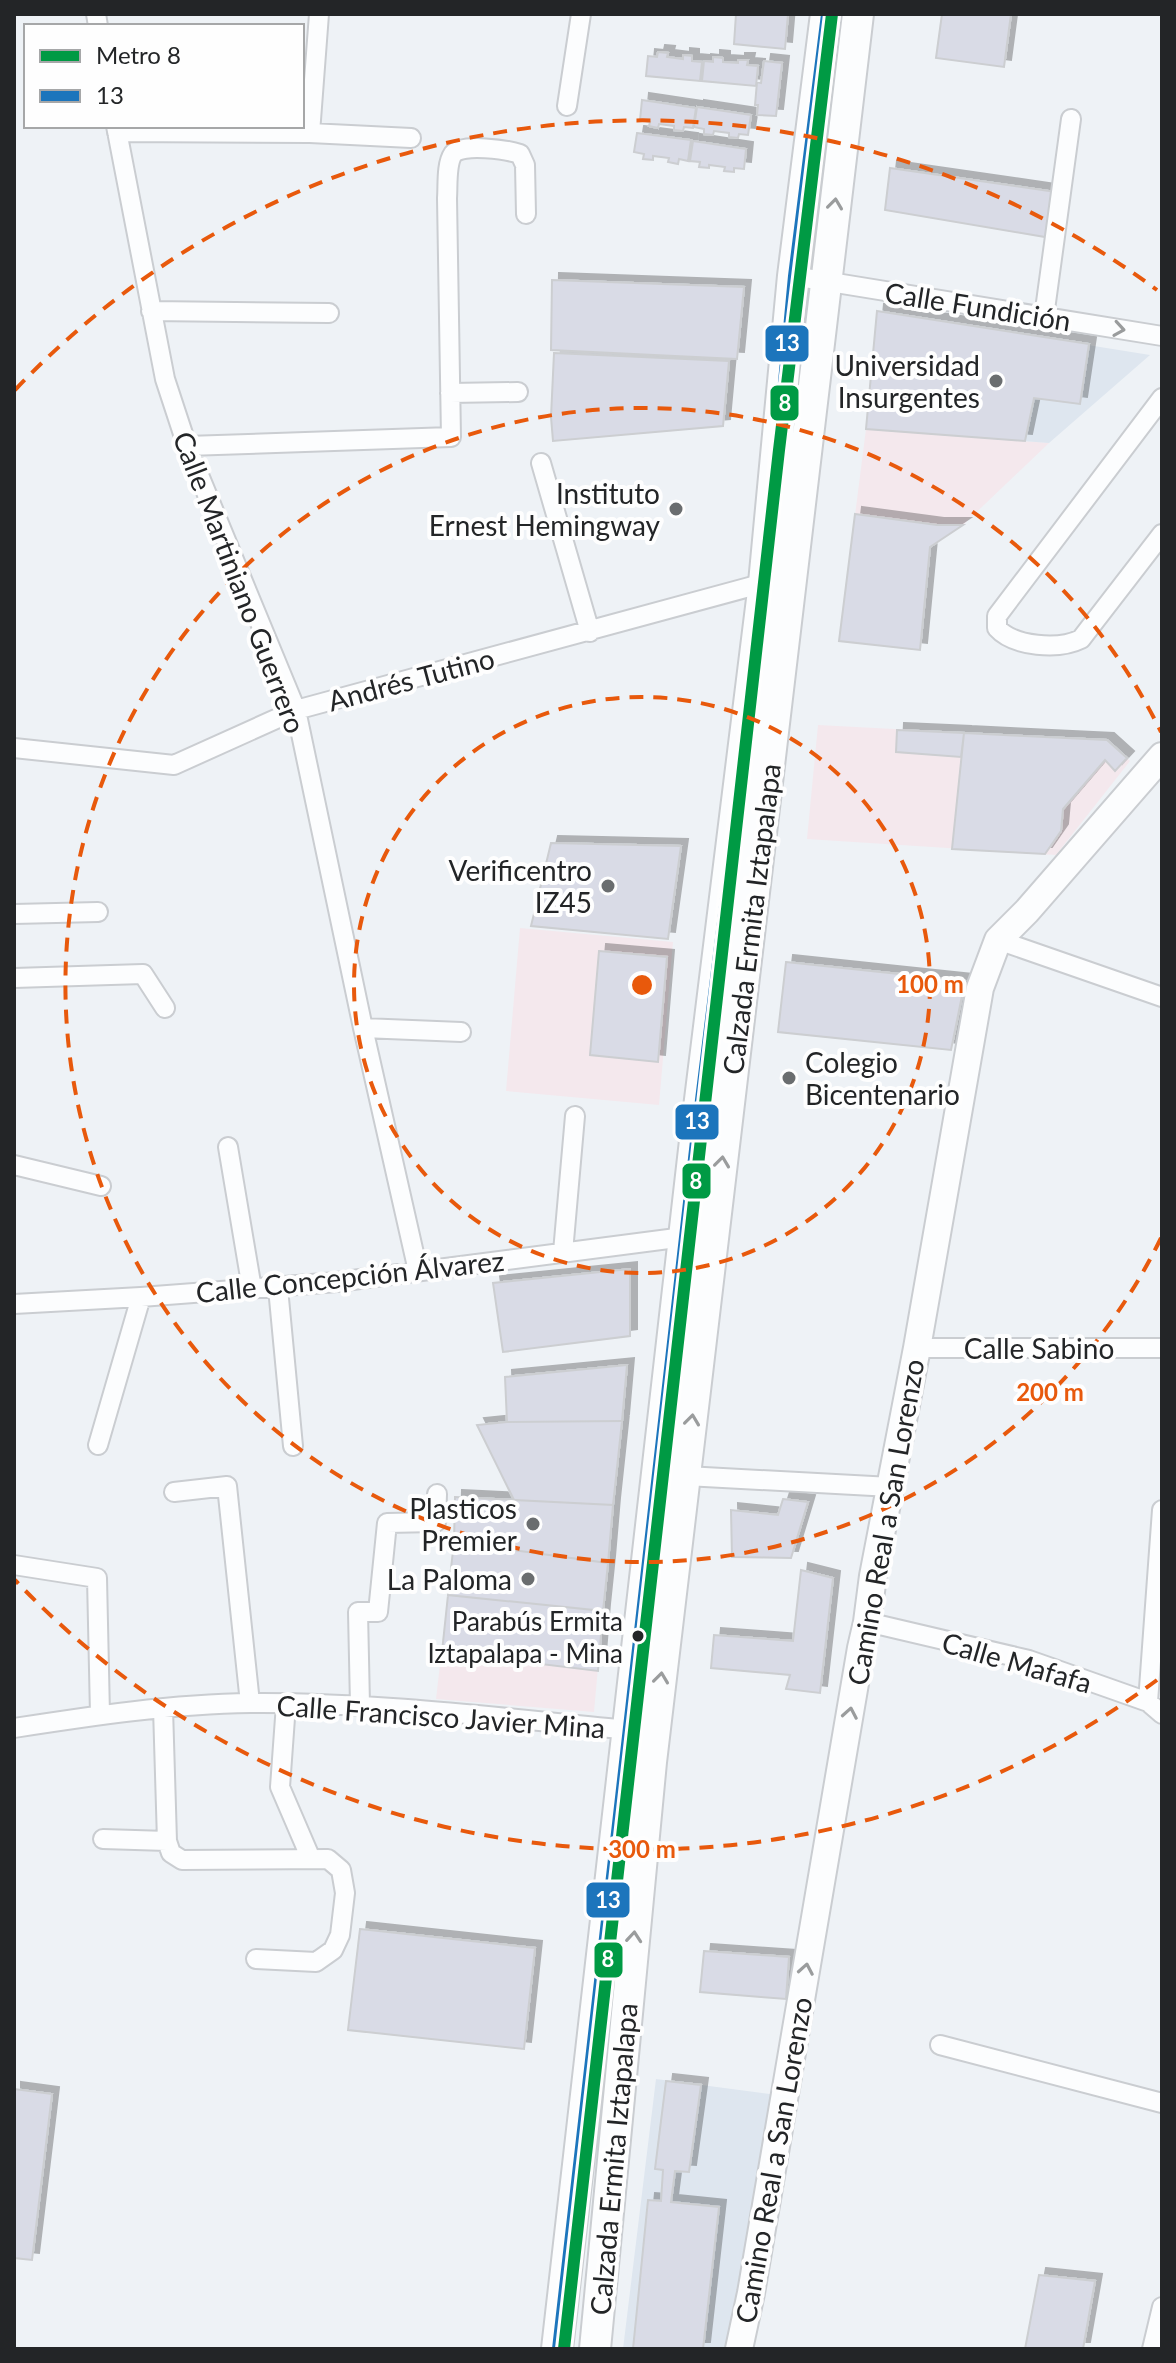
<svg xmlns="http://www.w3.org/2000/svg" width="1176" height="2363" font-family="Lato,sans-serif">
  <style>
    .commercial { fill: #f4e8ed }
    .built { fill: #dee6ef }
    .building { fill: #d9dbe6; stroke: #ccced1; stroke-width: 2; filter: url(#shadow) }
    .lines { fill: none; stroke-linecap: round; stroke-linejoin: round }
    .street-casing { stroke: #cacdd1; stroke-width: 22 }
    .secondary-casing { stroke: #cacdd1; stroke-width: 30 }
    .primary-casing { stroke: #cacdd1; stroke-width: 34 }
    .street { stroke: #fcfdfe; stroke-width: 18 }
    .secondary { stroke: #fcfdfe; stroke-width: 26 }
    .primary { stroke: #fcfdfe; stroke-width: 30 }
    .bus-1-casing { stroke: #fefefe; stroke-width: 16 }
    .bus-1 { stroke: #1c75bc; stroke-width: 10 }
    .metro-1-casing { stroke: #fefefe; stroke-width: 18 }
    .metro-1 { stroke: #009a44; stroke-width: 12 }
    .oneway { stroke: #9a9c9d }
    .ring { fill: none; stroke: #e8590c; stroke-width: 4; stroke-dasharray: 14 10 }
    .poi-dot { fill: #6a6d6f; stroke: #fefefe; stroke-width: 3 }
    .bus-dot { fill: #232527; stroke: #fefefe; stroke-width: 3 }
    .labels { text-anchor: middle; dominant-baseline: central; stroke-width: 8; stroke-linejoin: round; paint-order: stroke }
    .bus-label { font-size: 26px; fill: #232527; stroke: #fefefe; text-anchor: end }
    .street-label { font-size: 28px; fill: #232527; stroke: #fefefe }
    .poi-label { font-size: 28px; fill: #232527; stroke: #fefefe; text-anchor: end }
    .centre { fill: #e8590c; stroke: #fefefe; stroke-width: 4 }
    .ring-label { font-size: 24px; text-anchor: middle; font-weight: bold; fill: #e8590c; stroke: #fefefe; stroke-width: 8; stroke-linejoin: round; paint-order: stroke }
    .line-badge { stroke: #fefefe; stroke-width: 3 }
    .badge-label { font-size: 22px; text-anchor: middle; font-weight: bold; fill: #fff }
  </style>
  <defs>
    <filter id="shadow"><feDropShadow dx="7" dy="-7" stdDeviation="0" flood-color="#0004"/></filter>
  </defs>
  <rect width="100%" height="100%" fill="#eef2f6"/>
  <path class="commercial" d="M866,429L1049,443L963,525L930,547L920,650L839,641Z
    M818,725L1107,740L1130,761L1056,855L807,839Z
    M520,928L673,942L659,1105L506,1091Z
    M448,1595L603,1611L594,1712L436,1699Z"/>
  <path class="built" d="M877,311L1150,355L1049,443L866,429Z
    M656,2079L777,2095L725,2349H623Z"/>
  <path class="building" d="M736,14H788L785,49L734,44Z
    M942,14H1011L1004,67L936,58Z
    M658,52L668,53L667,57L683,59V55L692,56V61L702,62L700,81L646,76L648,56L657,57Z
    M713,57L723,58V62L738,63V60H748L747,65L758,66L756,86L702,81L704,61L713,62Z
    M764,61L782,63L776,116L757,115L758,105H755L757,82L761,83Z
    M642,100L696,108L693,128L684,127L683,131L674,130V126L659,124L658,128L649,126L650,122L640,120Z
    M697,107L751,115L748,135L739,134L738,138L729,137V133L714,131L713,135L704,134V129L694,127Z
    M637,133L691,140L688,161L679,159L678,164L668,162L669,158L653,156V160L643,159L644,154L634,152Z
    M693,141L746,149L744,169L734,168V172L724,171L725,167L709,165V168L699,167L700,162L690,161Z
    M890,168L1056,192L1051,238L885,210Z
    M552,280L744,287L737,359L551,350Z
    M877,311L1089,344L1080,404L1034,398L1025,441L866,429Z
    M554,353L729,361L723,426L553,441L551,417Z
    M855,514L937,525H963L930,547L920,650L839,641Z
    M897,730L964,733L961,757L896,752Z
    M964,733L1107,740L1127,758L1115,771L1105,760L1063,809L1061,831L1045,854L952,849Z
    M551,843L681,846L668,939L531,926Z
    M599,951L667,957L658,1062L590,1055Z
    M786,962L965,981L951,1050L778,1032Z
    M630,1269V1336L503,1352L493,1283Z
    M627,1365L622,1421L507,1422L505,1377Z
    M622,1421L613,1505L514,1500L477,1425L507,1422Z
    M455,1497L613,1505L608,1563L454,1542Z
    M783,1499L808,1502L791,1558L732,1557L731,1510L778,1515Z
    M454,1542L608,1563L603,1611L448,1595Z
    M801,1570L833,1578L820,1693L786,1689L790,1675L711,1668L714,1635L793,1641Z
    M448,1595L603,1611L598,1671L442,1652Z
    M360,1929L535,1948L524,2049L348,2030Z
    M704,1951L789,1957L786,1999L700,1992Z
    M666,2081L701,2085L689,2172L675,2171L671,2202L719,2207L703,2349H633L648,2200L661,2201L663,2170L655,2169Z
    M14,2089L52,2094L32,2260L14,2258Z
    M1039,2275L1095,2281L1083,2349H1025Z"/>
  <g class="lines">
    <g class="street-casing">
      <path id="street" d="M96,14L98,26
        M567,106L581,14
        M116,126L165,379L187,446L296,710L363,1028L418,1271
        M117,132L310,133L411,138
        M310,133L319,14
        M793,276L1162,336
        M151,311L329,313
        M1044,317L1071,119
        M450,393L518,392
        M1162,398L997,616V628C1014,647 1059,650 1081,639L1162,534
        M187,446L451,437L447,198C448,186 446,164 453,154C462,143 508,150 520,154L525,165L526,214
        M541,463L590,632
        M14,748L174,765L296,710L764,583
        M14,914L98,912
        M998,940L1162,997
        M14,978L143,974L165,1008
        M363,1028L461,1032
        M228,1147L252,1289
        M14,1165L101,1186
        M563,1252L575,1116
        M278,1288L293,1446
        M14,1304L141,1297L337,1282L684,1237
        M917,1348H1162
        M98,1445L141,1297
        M686,1476L891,1487
        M174,1492L227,1486L250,1703
        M14,1565L97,1578L100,1715
        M867,1622L1029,1660L1148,1702L1162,1714
        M1148,1702L1162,1510
        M286,1704L280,1787L311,1859
        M360,1705L358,1612H378L387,1523L436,1522L437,1494
        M163,1708L167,1841L171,1853L182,1860L328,1859L341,1870L345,1893L340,1935L333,1950L316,1962L256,1959
        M14,1728C92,1716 171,1704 251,1703C377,1702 503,1718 629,1730
        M103,1839L167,1841
        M940,2045L1162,2103
        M1152,2349L1162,2307"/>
    </g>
    <g class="secondary-casing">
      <path id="secondary" d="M739,2349L751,2293L861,1648L867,1622L873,1576L917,1348L980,988L998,940L1027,911L1162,756"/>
    </g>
    <g class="primary-casing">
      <path id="primary" d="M557,2349L696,1132L764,583L793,276L826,14
        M595,2349L651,1762L858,14"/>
    </g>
    <use href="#street" class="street"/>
    <use href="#secondary" class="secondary"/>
    <use href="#primary" class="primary"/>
    <g class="bus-1-casing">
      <path id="bus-1" d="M557,2349L696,1132L764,583L793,276L826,14"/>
    </g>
    <use href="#bus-1" class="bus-1"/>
    <g class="metro-1-casing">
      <path id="metro-1" d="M564,2349L779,450L832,14"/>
    </g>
    <use href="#metro-1" class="metro-1"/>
  </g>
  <defs><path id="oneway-chevron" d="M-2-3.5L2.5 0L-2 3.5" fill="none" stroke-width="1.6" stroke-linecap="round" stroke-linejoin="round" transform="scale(2)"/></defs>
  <g class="oneway">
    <use href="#oneway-chevron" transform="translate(835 204) rotate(-83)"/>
    <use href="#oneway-chevron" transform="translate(1119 329) rotate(9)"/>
    <use href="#oneway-chevron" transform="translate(722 1162) rotate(-83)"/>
    <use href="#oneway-chevron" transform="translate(692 1420) rotate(-83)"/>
    <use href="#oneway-chevron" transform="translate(661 1678) rotate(-83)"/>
    <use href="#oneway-chevron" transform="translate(850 1713) rotate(-80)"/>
    <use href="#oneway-chevron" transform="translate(634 1937) rotate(-85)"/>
    <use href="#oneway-chevron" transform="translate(806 1969) rotate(-80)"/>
  </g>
  <g class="ring">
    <circle cx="642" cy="985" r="288"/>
    <path d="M1161 1238A577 577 0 1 1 1161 732"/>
    <path d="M1157 1680A865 865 0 0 1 15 1580M15 390A865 865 0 0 1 1157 290"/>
  </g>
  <g class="poi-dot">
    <circle cx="996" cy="381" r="8"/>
    <circle cx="676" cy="509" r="8"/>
    <circle cx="608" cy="886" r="8"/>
    <circle cx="789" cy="1078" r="8"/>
    <circle cx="533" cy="1524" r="8"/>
    <circle cx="528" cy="1579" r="8"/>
  </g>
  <circle class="bus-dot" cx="638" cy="1636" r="7"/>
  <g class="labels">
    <g class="bus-label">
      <text x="623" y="1621">Parabús Ermita<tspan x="623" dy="32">Iztapalapa - Mina</tspan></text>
    </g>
    <g class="street-label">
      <text transform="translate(978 306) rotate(9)">Calle Fundición</text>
      <text transform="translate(240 582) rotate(69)">Calle Martiniano Guerrero</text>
      <text transform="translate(411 679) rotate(-15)">Andrés Tutino</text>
      <text transform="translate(751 919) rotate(-83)">Calzada Ermita Iztapalapa</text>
      <text transform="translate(350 1276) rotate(-6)">Calle Concepción Álvarez</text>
      <text x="1039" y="1348">Calle Sabino</text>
      <text transform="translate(885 1522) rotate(-80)">Camino Real a San Lorenzo</text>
      <text transform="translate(1017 1662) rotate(16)">Calle Mafafa</text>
      <text transform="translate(441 1716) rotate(4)">Calle Francisco Javier Mina</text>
      <text transform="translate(613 2159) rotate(-85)">Calzada Ermita Iztapalapa</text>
      <text transform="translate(773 2160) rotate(-80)">Camino Real a San Lorenzo</text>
    </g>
    <g class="poi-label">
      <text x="980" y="365">Universidad<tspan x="980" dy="32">Insurgentes</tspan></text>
      <text x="660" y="493">Instituto<tspan x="660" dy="32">Ernest Hemingway</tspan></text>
      <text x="592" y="870">Verificentro<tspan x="592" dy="32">IZ45</tspan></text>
      <text x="805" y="1062" text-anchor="start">Colegio<tspan x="805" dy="32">Bicentenario</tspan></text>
      <text x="517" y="1508">Plasticos<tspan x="517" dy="32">Premier</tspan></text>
      <text x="512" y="1579">La Paloma</text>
    </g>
  </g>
  <circle cx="642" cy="985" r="12" class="centre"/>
  <g class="ring-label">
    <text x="930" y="993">100 m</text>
    <text x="1050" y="1401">200 m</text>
    <text x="642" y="1858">300 m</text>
  </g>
  <g class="line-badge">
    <rect x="764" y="324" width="46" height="39" rx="8" fill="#1c75bc"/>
    <rect x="769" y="384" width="31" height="38" rx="8" fill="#009a44"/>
    <rect x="674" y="1103" width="46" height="38" rx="8" fill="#1c75bc"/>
    <rect x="681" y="1162" width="31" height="38" rx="8" fill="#009a44"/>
    <rect x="585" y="1881" width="46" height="38" rx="8" fill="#1c75bc"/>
    <rect x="593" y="1941" width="31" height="38" rx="8" fill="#009a44"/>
  </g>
  <g class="badge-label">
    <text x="787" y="351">13</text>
    <text x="785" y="411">8</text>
    <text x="697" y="1129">13</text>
    <text x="696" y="1189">8</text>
    <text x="608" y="1908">13</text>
    <text x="608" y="1967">8</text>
  </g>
  <rect width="1176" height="2363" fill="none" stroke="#232527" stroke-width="32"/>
  <rect x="24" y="24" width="280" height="104" fill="#fefefe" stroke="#a6a7a8" stroke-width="2"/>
  <rect x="40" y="50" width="40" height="12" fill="#009a44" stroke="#a6a7a8" stroke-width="2"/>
  <text x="96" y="64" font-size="24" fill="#232527">Metro 8</text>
  <rect x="40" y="90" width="40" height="12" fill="#1c75bc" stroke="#a6a7a8" stroke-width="2"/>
  <text x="96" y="104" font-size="24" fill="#232527">13</text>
</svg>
